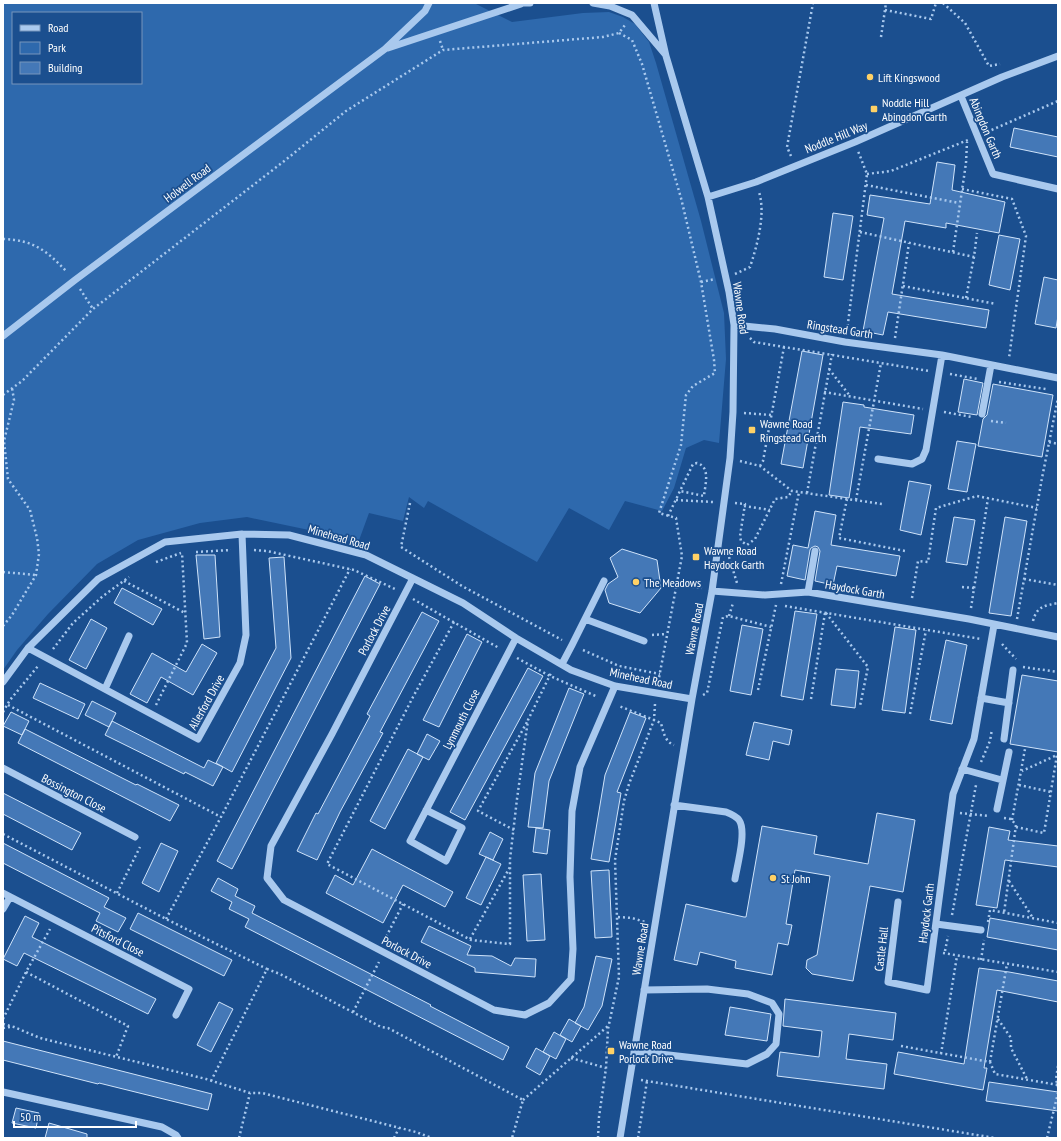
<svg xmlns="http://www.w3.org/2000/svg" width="1061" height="1141" font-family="'PT Sans Narrow',sans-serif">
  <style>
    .green { fill: #2e69ad; fill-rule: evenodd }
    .building { fill: #4478b7; stroke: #cfe3fa }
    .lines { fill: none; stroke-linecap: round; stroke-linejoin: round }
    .path { stroke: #a9c9ee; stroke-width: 2.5; stroke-dasharray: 2 3; stroke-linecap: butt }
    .minor { stroke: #a9c9ee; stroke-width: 7 }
    .poi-dot { fill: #ffd166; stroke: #1b4f8f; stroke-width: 1.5 }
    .labels { text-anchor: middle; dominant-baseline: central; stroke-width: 3.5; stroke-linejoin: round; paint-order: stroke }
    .poi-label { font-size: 12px; fill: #fff; stroke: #1b4f8f; text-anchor: start }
    .street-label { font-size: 12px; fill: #fff; stroke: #1b4f8f }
  </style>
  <rect width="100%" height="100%" fill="#1b4f8f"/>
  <path class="green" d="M3,3H474L512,22L583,13L609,12L623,17L635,24L649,42L656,63L701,221L724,313L726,359L719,443L704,440L686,448L674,488L662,511L625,501L609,530L569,508L537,562L428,501L424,508L409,497L403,521L369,513L358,543L309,530L247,517L200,523L138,540L97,564L48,614L17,650L3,670ZM13,13H141V83H13Z"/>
  <path class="building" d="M1014,128L1058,137V157L1010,147Z
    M937,162L955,165L952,190L1005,202L999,233L946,223V228L905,221L892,294L989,310L986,328L888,312L883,335L863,331L884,218L867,215L870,195L930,204Z
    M833,213L853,216L843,280L824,277Z
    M999,235L1020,239L1010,290L989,285Z
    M1044,277L1058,280V316L1056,328L1035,324Z
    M802,351L823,355L803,468L781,464Z
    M964,379L983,383L977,415L958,412Z
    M993,384L1053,395L1042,457L978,446L983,419L987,415Z
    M843,402L864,405V407L914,415L911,434L860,427L849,498L829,495Z
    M957,441L976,444L967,492L948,489Z
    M909,481L931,485L921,535L900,530Z
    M815,511L836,515L831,545L900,556L896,576L837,566L833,585L815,581L820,551L818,547L815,546L811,548L810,550L805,580L787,576L793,545L808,548Z
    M954,517L975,520L967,565L946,562Z
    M1005,517L1027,521L1011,616L989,613Z
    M622,549L657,560L661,588L640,613L609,603L605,590L608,584L618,577L610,558Z
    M196,555H215L220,637L204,639Z
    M284,557L291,658L232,772L216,763L276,648L269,558Z
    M365,576L380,584L232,869L217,861Z
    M122,588L162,609L153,625L114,603Z
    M795,611L817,614L803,700L781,696Z
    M422,612L439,621L380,732L383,733L340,812L317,860L297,851L316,813L318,814L370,716L367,714Z
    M91,619L107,628L86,669L69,660Z
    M742,625L763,629L751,695L730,691Z
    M895,627L916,630L905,713L882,710Z
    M467,634L482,642L439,727L423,720Z
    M946,640L967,645L952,724L930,720Z
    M202,644L217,653L193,695L161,677L147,703L130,694L152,653L186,672Z
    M528,668L543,676L465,820L450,812Z
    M836,669L859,671L855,708L831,705Z
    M1022,675L1058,681V752L1010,744Z
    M40,683L85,704L78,719L33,698Z
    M569,688L584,694L549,781L543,828L528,827L535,773Z
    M92,701L116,713L109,727L85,715Z
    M11,712L29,721L22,735L3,726Z
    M630,712L646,718L617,792L621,793L609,862L591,859L605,775Z
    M112,721L204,768L208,760L223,767L213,786L185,772L184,774L105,735Z
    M754,722L792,730L789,745L773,741L769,760L746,755Z
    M25,729L136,785L137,784L179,805L170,821L18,743Z
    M427,734L440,741L429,760L417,754Z
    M408,749L423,757L385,829L370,821Z
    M3,793L81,833L72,850L3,814Z
    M877,813L915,820L903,892L870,886L853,981L812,974L806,968L807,960L817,955L830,876L795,870L786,924L792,925L788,945L778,943L772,975L735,968L736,961L700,952L697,965L674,960L686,904L744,917H746L762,826L817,836L814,854L868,864Z
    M989,827L1010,831L1008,840L1058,846V867L1005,860L997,908L976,905Z
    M536,828L550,830L547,854L533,852Z
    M490,832L503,839L493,860L479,854Z
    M3,843L109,898L104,907L126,918L118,932L96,921L100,913L3,863Z
    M161,843L178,851L159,892L142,883Z
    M372,849L453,892L445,907L403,885L383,923L326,893L335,875L353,885Z
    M486,857L501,864L481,905L466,898Z
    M609,870L612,937L595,938L591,871Z
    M541,874L545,940L527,941L523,875Z
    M218,878L238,889L235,896L255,906L252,913L431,1005L430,1006L509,1047L503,1060L245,927L249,919L229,909L232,902L211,891Z
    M138,913L232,960L224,976L130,929Z
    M25,916L39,923L32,937L156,999L148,1014L24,953L17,966L3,959Z
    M990,918L1058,930V950L987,937Z
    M429,926L471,946L467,955L492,956L511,966L515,958L536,959L535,977L475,972V968L421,942Z
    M596,956L612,959L602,1006L588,1030L575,1023L584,1007Z
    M979,968L1009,972L1058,981V1002L997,990L984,1068H987L983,1090L894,1074L898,1052L964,1064Z
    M785,999L896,1013L893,1040L849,1034L846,1059L887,1064L884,1089L777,1076L780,1052L819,1057L822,1031L783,1026Z
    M219,1002L233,1009L211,1052L197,1045Z
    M730,1007L771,1014L767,1041L725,1035Z
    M569,1019L581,1026L572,1042L560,1035Z
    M554,1032L566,1039L556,1059L543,1052Z
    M3,1041L212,1094L208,1110L99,1083L98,1084L3,1060Z
    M536,1048L550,1056L540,1075L526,1067Z
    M989,1082L1058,1092V1111L986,1101Z
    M16,1108L39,1113L36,1128L12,1123Z
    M49,1123L87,1134V1138H45Z"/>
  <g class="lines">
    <path class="path" d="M943,3L965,23L989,66L1000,64
      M885,10L931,19L936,3
      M619,33L632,40L642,64L681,198L701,282L714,360L715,373L693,386L686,395L681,445L659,513L676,518L682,556L658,683
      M881,37L886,3
      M440,41L443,50
      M987,132L1058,101
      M791,156L787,147L813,3
      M867,174L891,171L968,140
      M866,185L959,203
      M962,189L1012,199L1026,236L1009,358
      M860,232L974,257L977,233
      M3,239C34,240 47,251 67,272
      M953,252L966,163L967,142
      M735,274L750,267C757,246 766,214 759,192
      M701,282L715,279
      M903,286L996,304
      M80,289L93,309
      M966,298L974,257
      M847,331L867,174L858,151
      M750,338L754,342L929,371
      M895,338L909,243
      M829,369L850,396
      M950,374L978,379
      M999,382L1046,389
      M824,392L923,409
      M3,395L22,381L93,309L283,162L346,111L443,50L603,37L619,33L625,25
      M944,412L972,417
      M744,413L771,415
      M991,421L1006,423
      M1049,442L1058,444
      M740,461L760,466L792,491L882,504
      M760,466L763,461L784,347
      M807,493L832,354
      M847,499L839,538L905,551
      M676,500L713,502
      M856,500L881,363
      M410,503L401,547L462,586L562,640
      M735,503L745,504L740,536L741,541L747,545L755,539L775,499L788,497L792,491
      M744,506L770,510
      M668,516L693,464L697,463C711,467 705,485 704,496L680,491
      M254,550L267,551L354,570L395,589
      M196,552L231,550
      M729,557L737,583
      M156,562L181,553
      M3,572L36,575
      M1024,579L1058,585
      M124,581L185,613
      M781,584L799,492
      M677,585L702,588
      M962,587L974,588
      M912,598L918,561L928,562L936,508L977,496L1037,508
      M413,599L499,648
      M785,606L981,639
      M971,608L988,498
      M826,613L868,667L860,706
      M729,616L733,603
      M1017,619L1042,478L1058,398
      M1033,621C1037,606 1044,606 1058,603
      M454,622L413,697L327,864L471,940L510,944V859L517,799L528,720L552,671
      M3,626L12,615L36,575L39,554L37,538L30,510L8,479L4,441L14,400L12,388
      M652,635L666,634
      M1002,644L1016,659
      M53,649L73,623L103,596L129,577
      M583,650L619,666L660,674
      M517,658L550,676L598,697
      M1023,667L1058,672
      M758,690L776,605
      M703,695L707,693L723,617L729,616L771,627
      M811,699L825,613
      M655,704L654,720L661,723C663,731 665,742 674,745
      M8,705L221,817
      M156,705L187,643L182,553
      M3,712L10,700L38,666
      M910,714L926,630
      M981,762L990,741L992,729
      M1019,785L1051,792
      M960,813L989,816
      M1004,818L1011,819L1016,825L1004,913
      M1012,820L1025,749
      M1016,827L1044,833L1057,755L1022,771
      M514,830L478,811L527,722
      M3,834L166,919L267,969
      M1009,881L1033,918
      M117,893L140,847
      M952,915L976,785
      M618,917L632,918L645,922
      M166,919L221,817L350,569
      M988,922L990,910L1058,923
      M470,939L510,867
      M384,941L403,904
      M945,951L948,936
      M943,953L1058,972
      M981,960L984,940
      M26,972L128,1026L116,1057
      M353,1012L379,962
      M3,1019L26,972L50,929
      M998,1019L1011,1038V1048L1027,1079
      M3,1024L14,1027L40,1038L206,1079L250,1093H262L416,1132L432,1138
      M3,1028L10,1027
      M901,1046L990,1062L995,1074L1058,1085
      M941,1054L957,956
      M571,1058L606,1068
      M990,1062L1007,964
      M1058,1066L1056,1079L1058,1087
      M641,1080L995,1138
      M211,1081L267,969L280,974L381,1027L388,1028L523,1100L512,1138
      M523,1100L608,1026
      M239,1138L250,1093
      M394,1138L399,1128
      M598,1138L599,1117L606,1068L608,1029L619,977L615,860L624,801L629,784L654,720L619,706
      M638,1138L647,1081
      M1047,1138L1058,1093"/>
    <path class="minor" d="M517,3H530
      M593,3L610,6L632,15L665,54
      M388,48L521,4
      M961,96L993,174L1058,189
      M708,197L756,182L855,142L1002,77L1058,56
      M734,325L775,329L845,342L942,355L1058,378
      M3,336L75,280L385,49L425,11L429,3
      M982,414L991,365
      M878,459L912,464L922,459L926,450L942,355
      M413,578L332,734L271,846L267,878L284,900L494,1010L525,1015L549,1003L571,979L573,949L570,877L572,811L580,767L615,686
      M712,591L765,595L808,592L969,619L1058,637
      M808,592L815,551
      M585,619L644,641
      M28,648L198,739L240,663L246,635L242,534
      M562,664L572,645L604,581
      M3,682L28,648L98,579L165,542L242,534L289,535L366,555L463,603L516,638L571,670L615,686L692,699
      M105,689L129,636
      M981,698L1009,703
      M1004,739L1013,670
      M3,768L135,837
      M962,769L1002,780
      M674,805L726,812C731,814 736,816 739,820C747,831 737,866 735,879
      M997,809L1009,752
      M426,810L462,828L446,861L410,841L516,638
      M3,893L189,989L176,1015
      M898,902L888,982L927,990L953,794L974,739L994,625
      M3,909L10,897
      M936,924L981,930
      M634,1051L747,1064L767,1054L776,1044L779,1014L772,1003L748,994L707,989L644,990
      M3,1092L162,1127L176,1135L178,1138
      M620,1138L692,699L712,591L730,458L733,412L734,325L729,292L708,197L666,56L654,3"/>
  </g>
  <g class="poi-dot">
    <circle cx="870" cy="77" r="4"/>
    <rect x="870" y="105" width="8" height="8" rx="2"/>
    <rect x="748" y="426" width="8" height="8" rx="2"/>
    <rect x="692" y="553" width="8" height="8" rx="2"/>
    <circle cx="636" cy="582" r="4"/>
    <circle cx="773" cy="878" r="4"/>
    <rect x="607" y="1047" width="8" height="8" rx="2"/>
  </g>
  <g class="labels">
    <g class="poi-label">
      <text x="878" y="77">Lift Kingswood</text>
      <text x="882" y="102">Noddle Hill<tspan x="882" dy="14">Abingdon Garth</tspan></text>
      <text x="760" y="423">Wawne Road<tspan x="760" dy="14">Ringstead Garth</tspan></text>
      <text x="704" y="550">Wawne Road<tspan x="704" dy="14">Haydock Garth</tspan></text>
      <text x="644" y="582">The Meadows</text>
      <text x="781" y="878">St John</text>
      <text x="619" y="1044">Wawne Road<tspan x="619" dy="14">Porlock Drive</tspan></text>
    </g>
    <g class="street-label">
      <text transform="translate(986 128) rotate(67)">Abingdon Garth</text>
      <text transform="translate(836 137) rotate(-22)">Noddle Hill Way</text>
      <text transform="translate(187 183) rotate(-37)">Holwell Road</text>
      <text transform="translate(741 308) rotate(82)">Wawne Road</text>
      <text transform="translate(840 329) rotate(9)">Ringstead Garth</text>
      <text transform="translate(339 537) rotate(16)">Minehead Road</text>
      <text transform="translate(855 589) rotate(10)">Haydock Garth</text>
      <text transform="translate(694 629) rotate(-79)">Wawne Road</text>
      <text transform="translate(374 630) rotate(-62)">Porlock Drive</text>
      <text transform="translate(641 678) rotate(12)">Minehead Road</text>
      <text transform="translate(206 702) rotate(-61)">Allerford Drive</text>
      <text transform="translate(461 719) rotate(-63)">Lynmouth Close</text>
      <text transform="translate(74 793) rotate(27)">Bossington Close</text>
      <text transform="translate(926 913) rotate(-83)">Haydock Garth</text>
      <text transform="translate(118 940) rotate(27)">Pitsford Close</text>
      <text transform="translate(640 949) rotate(-81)">Wawne Road</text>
      <text transform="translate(881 949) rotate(-83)">Castle Hall</text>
      <text transform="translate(407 952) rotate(28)">Porlock Drive</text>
    </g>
  </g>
  <rect width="1061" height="1141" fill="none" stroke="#ffffff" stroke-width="8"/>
  <rect x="12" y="12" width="130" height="72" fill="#1b4f8f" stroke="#7695bc"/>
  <rect x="20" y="25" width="20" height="6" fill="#a9c9ee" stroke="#7695bc"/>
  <text x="48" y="32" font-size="12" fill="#ffffff">Road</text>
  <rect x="20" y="42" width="20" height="12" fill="#2e69ad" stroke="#7695bc"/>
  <text x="48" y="52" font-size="12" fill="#ffffff">Park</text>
  <rect x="20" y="62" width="20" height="12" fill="#4478b7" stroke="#7695bc"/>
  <text x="48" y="72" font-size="12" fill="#ffffff">Building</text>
  <path d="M14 1121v6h122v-6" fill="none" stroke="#ffffff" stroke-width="2"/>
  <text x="20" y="1121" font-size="12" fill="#ffffff" stroke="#1b4f8f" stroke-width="3" paint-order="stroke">50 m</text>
</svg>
